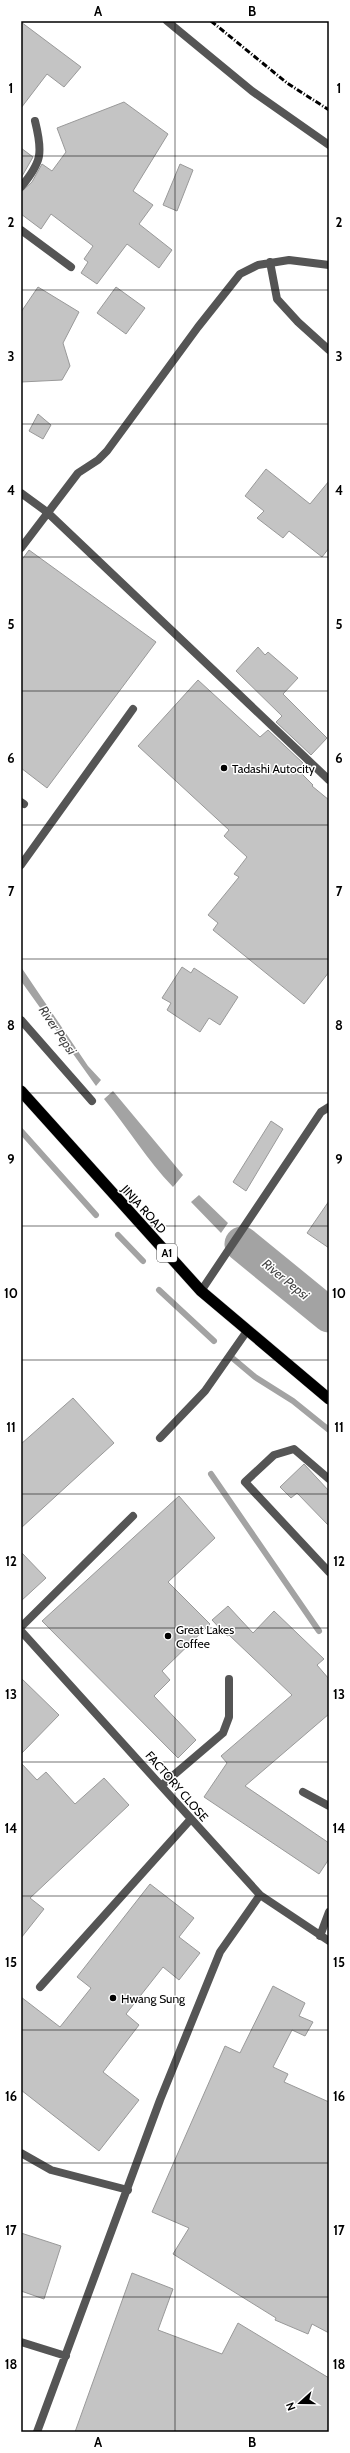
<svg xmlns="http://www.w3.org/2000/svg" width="350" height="2453" font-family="Cabin,sans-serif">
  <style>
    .water { fill: #a3a3a3 }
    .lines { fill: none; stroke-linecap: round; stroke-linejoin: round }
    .stream { stroke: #a3a3a3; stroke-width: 6 }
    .river { stroke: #a3a3a3; stroke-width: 35 }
    .building { fill: #c4c4c4; stroke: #999 }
    .trunk-casing { stroke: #dbdbdb; stroke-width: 12 }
    .service { stroke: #555; stroke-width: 8 }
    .minor { stroke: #555; stroke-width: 8 }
    .trunk { stroke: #000; stroke-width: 11 }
    .rail { stroke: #000; stroke-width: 3; stroke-dasharray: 6 2 1 2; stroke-linecap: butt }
    .grid { fill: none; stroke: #000; stroke-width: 1; stroke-opacity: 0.55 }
    .poi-dot { fill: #000; stroke: #fff; stroke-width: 1.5 }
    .labels { text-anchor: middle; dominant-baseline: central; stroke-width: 3; stroke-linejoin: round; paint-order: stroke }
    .shield { fill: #fff; stroke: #4c4c4c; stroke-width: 1 }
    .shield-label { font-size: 11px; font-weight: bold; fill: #000 }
    .poi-label { font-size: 12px; fill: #000; stroke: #fff; text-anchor: start }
    .street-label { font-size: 12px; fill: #000; stroke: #fff }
    .water-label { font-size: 13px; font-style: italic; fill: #444; stroke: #fff }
    .neatline { fill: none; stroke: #000; stroke-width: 1.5 }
    .grid-label { font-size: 13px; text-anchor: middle; font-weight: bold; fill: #000 }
  </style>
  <rect width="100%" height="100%" fill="#fff"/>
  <path class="water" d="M21,967L88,1066L101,1080L96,1086L21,981Z
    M113,1091L183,1175L173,1187C147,1160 128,1128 104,1099Z
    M199,1195L228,1223L221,1233L191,1202Z
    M246,1241L323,1297L315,1309L239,1249Z"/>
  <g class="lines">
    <path class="stream" d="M21,1131L96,1215
      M118,1235L143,1261
      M159,1290L214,1341
      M230,1356L255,1377L293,1401L329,1430
      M211,1474L319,1631"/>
    <path class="river" d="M242,1244L329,1315"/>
  </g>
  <path class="building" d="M21,22L81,67L64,87L47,74L21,108Z
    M124,102L168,134L133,191L153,205L139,224L172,250L159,268L127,244L97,284L81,273L88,262L84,259L93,246L51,214L41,229L21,214V192L32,182L42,164L52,171L66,152L57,128Z
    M21,148L33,157L21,178Z
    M180,164L193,170L177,211L163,205Z
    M38,287L79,312L63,343L70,366L62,380L21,382V312Z
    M116,287L145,308L126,334L97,313Z
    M38,414L51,425L43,439L29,431Z
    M266,469L310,504L329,481V548L322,557L289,531L283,538L257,518L264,511L245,496Z
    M29,550L156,642L47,788L21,768V561Z
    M258,647L265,655L268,652L298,678L283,694L327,738L311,755L276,722L282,716L236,671Z
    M198,680L260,737L268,730L303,763L297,769L313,785L312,786L329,800V972L304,1004L213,930L218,923L208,915L239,877L234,874L247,857L224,836L229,830L138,746Z
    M182,967L191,973L194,968L238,997L220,1025L209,1018L200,1032L167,1010L171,1003L162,998Z
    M271,1121L283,1129L246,1191L233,1182Z
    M329,1201V1248L307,1233Z
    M73,1398L114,1443L21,1528V1444Z
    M304,1464L329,1491V1526L297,1493L291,1498L280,1487Z
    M179,1496L215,1538L168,1582L210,1624L162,1671L170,1680L154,1696L196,1740L178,1758L42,1621Z
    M21,1552L46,1578L21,1601Z
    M228,1606L253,1633L274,1611L324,1659L317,1665L329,1679V1714L245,1786L329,1843V1859L319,1874L204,1797L227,1763L221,1756L292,1695L229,1635L227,1636L212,1620Z
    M21,1678L59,1715L21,1754Z
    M21,1763L37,1780L46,1772L75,1804L104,1778L129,1805L30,1898L44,1909L21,1938Z
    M150,1884L194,1918L179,1937L200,1953L179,1980L163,1967L126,2014L139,2025L103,2072L139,2100L99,2151L21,2090V1997L60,2027L91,1988L77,1977Z
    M273,1986L305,2003L299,2016L313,2022L305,2036L292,2030L273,2067L288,2074L284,2082L329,2102V2333L312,2324L308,2334L275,2320L276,2318L173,2254L189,2228L152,2212L225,2046L240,2053Z
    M21,2233L61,2246L44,2299L21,2291Z
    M132,2273L173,2289L158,2330L222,2354L238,2323L329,2378V2432H75Z"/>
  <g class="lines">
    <g class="trunk-casing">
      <path id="trunk" d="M21,1091L201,1291L329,1399"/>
    </g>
    <path class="service" d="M21,187C42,162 43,153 35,121
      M21,230L71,267
      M270,262L277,299L298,322L329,350
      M21,493L47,512L329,780
      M21,548L78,473L98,460L107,451L198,327L240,274L258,265L289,260L329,265
      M21,802L24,804
      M21,865L133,709
      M21,1020L92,1101
      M201,1291L321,1112L329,1107
      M160,1438L205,1391L247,1331
      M329,1479L294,1449L274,1455L245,1482L329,1572
      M21,1627L133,1516
      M21,1631L260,1895L329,1941
      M162,1785L223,1733L229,1717V1679
      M303,1792L329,1806
      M320,1936L329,1912
      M40,1987L190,1820
      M21,2153L51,2170L128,2190
      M21,2342L66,2356
      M37,2432L160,2100L220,1952L260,1895"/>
    <path class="minor" d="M167,21L252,91L329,145"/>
    <use href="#trunk" class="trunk"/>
    <path class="rail" d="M211,21L287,83L329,110"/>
  </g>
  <path class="grid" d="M175,21V2432M21,156H329M21,290H329M21,424H329M21,557H329M21,691H329M21,825H329M21,959H329M21,1093H329M21,1226H329M21,1360H329M21,1494H329M21,1628H329M21,1762H329M21,1896H329M21,2030H329M21,2163H329M21,2297H329"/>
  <g class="poi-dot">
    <circle cx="224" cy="768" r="4"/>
    <circle cx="168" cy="1636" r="4"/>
    <circle cx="113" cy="1998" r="4"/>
  </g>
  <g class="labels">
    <rect class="shield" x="157" y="1244" width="20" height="18" rx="3"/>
    <g class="shield-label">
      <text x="167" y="1253">A1</text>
    </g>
    <g class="poi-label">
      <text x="232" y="768">Tadashi Autocity</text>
      <text x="176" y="1629">Great Lakes<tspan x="176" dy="14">Coffee</tspan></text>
      <text x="121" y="1998">Hwang Sung</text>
    </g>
    <g class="street-label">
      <text transform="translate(144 1209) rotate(48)">JINJA ROAD</text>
      <text transform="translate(177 1786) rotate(49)">FACTORY CLOSE</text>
    </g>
    <g class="water-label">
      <text transform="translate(58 1030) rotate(56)">River Pepsi</text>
      <text transform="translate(286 1279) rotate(39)">River Pepsi</text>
    </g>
  </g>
  <rect width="350" height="2453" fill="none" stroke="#ffffff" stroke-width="44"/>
  <g transform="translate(300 2403) rotate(249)" stroke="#ffffff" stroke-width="3" paint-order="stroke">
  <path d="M0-3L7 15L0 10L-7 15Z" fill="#000000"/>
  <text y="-6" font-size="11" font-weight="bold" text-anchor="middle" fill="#000000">N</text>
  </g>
  <rect x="22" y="22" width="306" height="2409" class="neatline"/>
  <g class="grid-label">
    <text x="98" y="16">A</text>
    <text x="252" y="16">B</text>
    <text x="11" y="93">1</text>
    <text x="339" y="93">1</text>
    <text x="11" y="227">2</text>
    <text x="339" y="227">2</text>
    <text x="11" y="361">3</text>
    <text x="339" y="361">3</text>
    <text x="11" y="495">4</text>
    <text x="339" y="495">4</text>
    <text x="11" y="629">5</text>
    <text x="339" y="629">5</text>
    <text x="11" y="763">6</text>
    <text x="339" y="763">6</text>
    <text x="11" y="896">7</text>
    <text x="339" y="896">7</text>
    <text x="11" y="1030">8</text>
    <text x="339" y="1030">8</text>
    <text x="11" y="1164">9</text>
    <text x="339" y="1164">9</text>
    <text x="11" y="1298">10</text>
    <text x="339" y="1298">10</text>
    <text x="11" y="1432">11</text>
    <text x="339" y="1432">11</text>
    <text x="11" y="1566">12</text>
    <text x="339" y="1566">12</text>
    <text x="11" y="1699">13</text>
    <text x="339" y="1699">13</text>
    <text x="11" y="1833">14</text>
    <text x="339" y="1833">14</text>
    <text x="11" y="1967">15</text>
    <text x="339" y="1967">15</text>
    <text x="11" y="2101">16</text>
    <text x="339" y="2101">16</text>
    <text x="11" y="2235">17</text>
    <text x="339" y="2235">17</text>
    <text x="11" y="2369">18</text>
    <text x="339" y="2369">18</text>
    <text x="98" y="2447">A</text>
    <text x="252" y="2447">B</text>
  </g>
</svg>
